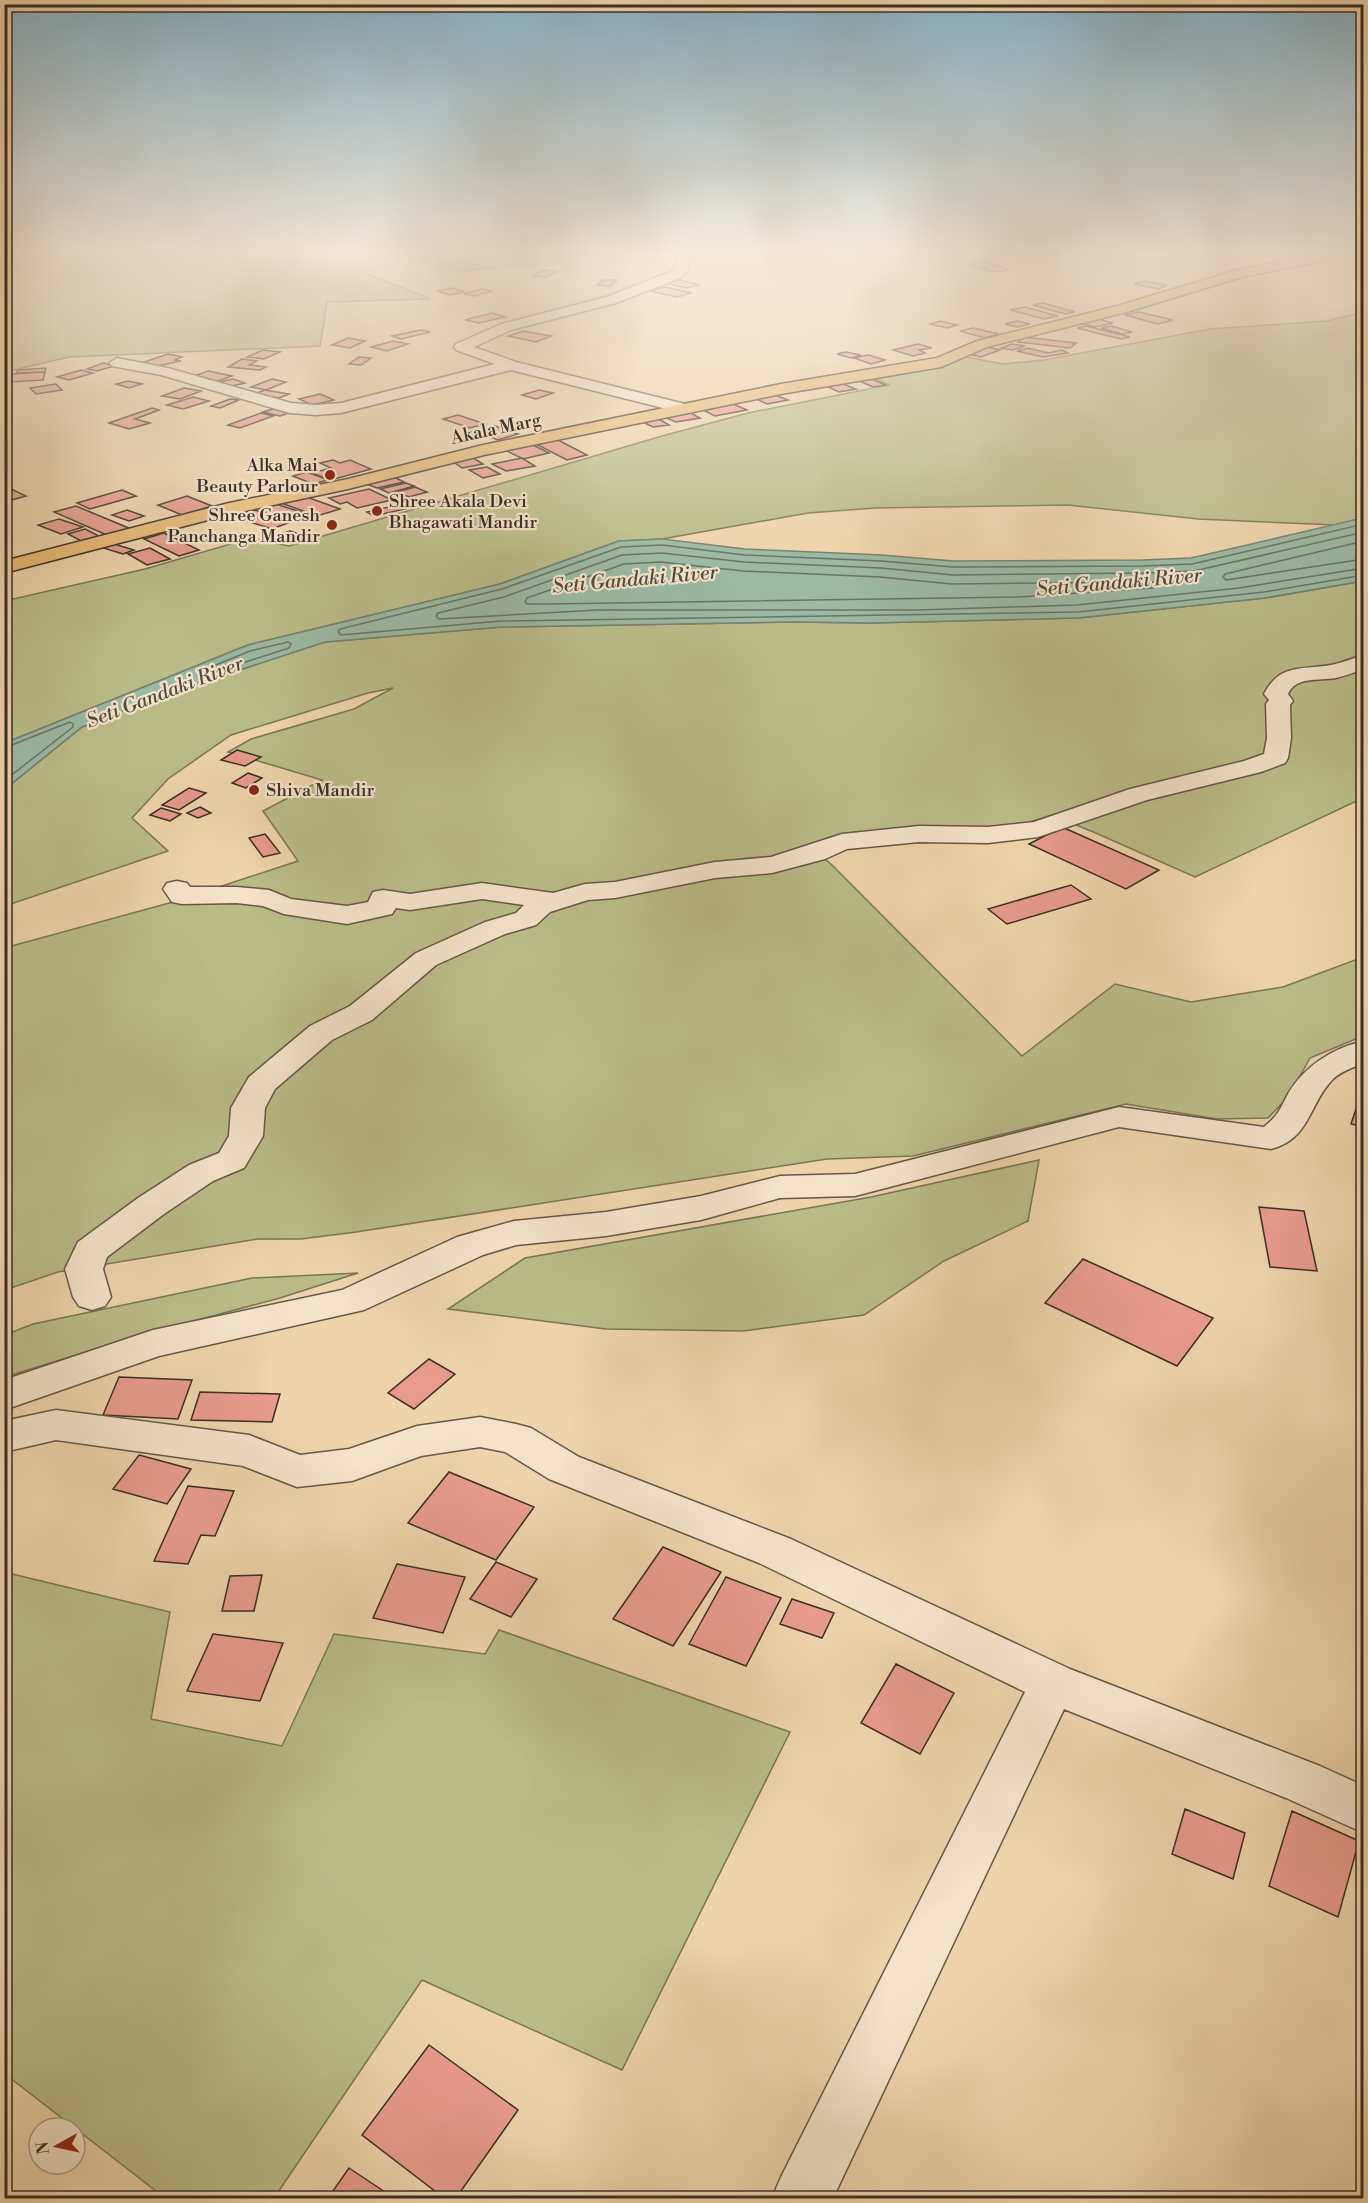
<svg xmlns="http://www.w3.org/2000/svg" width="1368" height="2203" font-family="'Libre Bodoni',serif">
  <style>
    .green { fill: #b9bc89; stroke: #7a7657; stroke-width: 1.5 }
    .water { fill: #9bb9a4; stroke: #758271; stroke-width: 1.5 }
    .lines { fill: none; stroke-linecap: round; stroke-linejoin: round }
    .shore { stroke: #6b7464; stroke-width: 1.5 }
    .building { fill: #e89b8d; stroke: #3b2f25; stroke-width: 1.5 }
    .minor-casing { stroke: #685847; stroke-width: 3 }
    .major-casing { stroke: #3b2f25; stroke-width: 3 }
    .minor { fill: #f4e2c9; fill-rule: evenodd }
    .major { fill: #e7ba76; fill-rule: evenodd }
    .poi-dot { fill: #8f2418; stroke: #f4e2c9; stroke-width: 2 }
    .labels { text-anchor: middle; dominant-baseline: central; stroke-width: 4.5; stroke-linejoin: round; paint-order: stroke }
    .far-street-label { font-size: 18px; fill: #3b2f25; stroke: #f4e2c9 }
    .far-poi-label { font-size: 18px; fill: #3b2f25; stroke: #f4e2c9; text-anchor: end }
    .far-water-label { font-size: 20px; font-style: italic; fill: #4e4b3e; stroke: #f4e2c9 }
  </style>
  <rect width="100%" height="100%" fill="#eed3ac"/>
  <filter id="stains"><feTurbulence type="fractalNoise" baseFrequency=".00333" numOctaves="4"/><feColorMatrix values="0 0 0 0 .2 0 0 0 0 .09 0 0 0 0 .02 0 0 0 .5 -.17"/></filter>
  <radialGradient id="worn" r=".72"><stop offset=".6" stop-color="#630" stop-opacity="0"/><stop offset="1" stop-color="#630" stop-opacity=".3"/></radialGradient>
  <path class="green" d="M5,251H626L604,255H555L554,257L565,262L457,271L453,267H432L421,262L401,263L375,271L352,268L431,299L327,302L320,346L69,357L5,372Z
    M1363,312V518L1335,525L1198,519L1068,505L875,508L808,513L662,539L619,541L500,584L248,645L5,743L4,601L145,569L251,538L289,546L662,436L748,413L889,385L869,375L962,356L1003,364L1044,360L1210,329L1327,321Z
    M1363,581V798L1195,877L1098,834L1052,815L1016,826L946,828L810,847L831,864L1022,1056L1115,984L1191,1002L1283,987L1363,957V1036L1310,1058L1289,1096L1268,1118L1217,1119L1126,1104L913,1156L827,1159L356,1232L301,1239H258L58,1272L5,1290L4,948L173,902L298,861L263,811L322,780L228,752L251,739L354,709L393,688L368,693L231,735L168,779L132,818L168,851L5,906V789L82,727L157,697L325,642L501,627L795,622L871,623L1078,618L1265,598Z
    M1039,1160L1028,1221L944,1261L864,1315L743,1331L606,1329L448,1309L525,1258L871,1197Z
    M358,1273L280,1298L141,1335L5,1377V1335L33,1324L252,1278Z
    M4,1572L170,1612L151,1719L282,1746L334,1634L485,1654L499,1630L790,1732L622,2070L422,1980L274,2198H165L5,2074Z"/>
  <path class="water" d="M1363,518V581L1265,598L1078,618L871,623L795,622L501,627L325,642L157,697L82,727L5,789V743L248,645L500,584L619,541L662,539L745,549L882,555L953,561L1143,560L1191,558Z"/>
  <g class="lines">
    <path class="shore" d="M1364,524L1192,564L1143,566L953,567L881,561L745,555L662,545L621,547L502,589L340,629L338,632L341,635L501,621L1078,612L1264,592L1364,575
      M1364,532L1194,571L1143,573L953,575L881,568L744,562L662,553L622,555L504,597L438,613L436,616L439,619L598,610H918L1077,605L1239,588L1364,568
      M1364,541L1225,574L1223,577L1226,580L1364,559
      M661,562L743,571L880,577L952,584L1153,582L1156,585L1153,588L1019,597L547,604H527L525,602L527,598L624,564Z
      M288,642L291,644L289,648L208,674L204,672L206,669L250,651Z
      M4,748L70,722L73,724V727L4,781"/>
  </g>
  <path class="building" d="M987,262L1008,270L991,272L970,264Z
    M543,270L557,271L547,277L533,276Z
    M603,280H617L611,286L597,285Z
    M680,280L700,285L686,288L666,283Z
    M1144,281L1166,285L1159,289L1134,284Z
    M665,287L692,293L677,297L650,291Z
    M452,288L465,292L450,295L437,291Z
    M481,289L492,291L475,296L464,294Z
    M1043,303L1075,312L1065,314L1033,305Z
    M1025,307L1058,316L1044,319L1010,310Z
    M1139,312L1173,320L1158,324L1125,315Z
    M492,313L505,317L479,323L465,320Z
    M1094,318L1113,323L1095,327L1077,322Z
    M940,321L957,325L947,328L930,324Z
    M1017,321L1030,324L1018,327L1005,324Z
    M1086,326L1130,337L1121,339L1077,328Z
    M1111,326L1132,332L1122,334L1101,328Z
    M973,328L999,334L985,338L960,331Z
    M421,330L430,332L401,339L392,336Z
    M523,331L551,336L536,342L508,336Z
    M1024,337L1076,343L1070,348L1018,342Z
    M348,338L365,341L350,348L332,345Z
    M393,341L408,344L387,351L371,347Z
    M918,344L932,348L919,350L925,353L913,356L893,350Z
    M1012,344L1025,346L1013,350L1001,348Z
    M987,347L1000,350L981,357L968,354Z
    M1028,348L1048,353L1062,350L1068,353L1043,357L1017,351Z
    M263,350L280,352L264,359L247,357Z
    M846,352L861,355L851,358L837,354Z
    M168,354L182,357L174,360L181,361L153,367L138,364Z
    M868,355L885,360L871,364L854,358Z
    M359,357L371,358L361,365L349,364Z
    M242,359L257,361L249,365L266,367L260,370L228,367Z
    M103,363L114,366L97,371L87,369Z
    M46,368L45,372L16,373L18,370Z
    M81,370L93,373L69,380L57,377Z
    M208,371L232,376L218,381L194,376Z
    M45,372L43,380L10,382L12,374Z
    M867,377L886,385L873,387L855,379Z
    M233,379L245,383L227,387L215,383Z
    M272,379L286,382L266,390L251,387Z
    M128,381L142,384L129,388L116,384Z
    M56,384L62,390L36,394L30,388Z
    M843,384L856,389L839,392L826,386Z
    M184,388L201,391L180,399L162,396Z
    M265,390L289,394L279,398L254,394Z
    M539,390L553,393L536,399L522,395Z
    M320,394L334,400L312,405L299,399Z
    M775,395L788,400L767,404L754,398Z
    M193,397L209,401L183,409L167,405Z
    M230,399L239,400L220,408L211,406Z
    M733,404L747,410L715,416L701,409Z
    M152,408L159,410L135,419L150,423L129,429L109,423Z
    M273,409L289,413L280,416L263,412Z
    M689,412L700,418L676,422L664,417Z
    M261,413L273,416L240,428L228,425Z
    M458,415L485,424L470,428L443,419Z
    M657,418L669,425L653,427L641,421Z
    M495,426L518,434L498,440L475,431Z
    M556,439L587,455L567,460L536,444Z
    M529,443L549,453L523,459L503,449Z
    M472,457L483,464L462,468L451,460Z
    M522,458L535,466L506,471L492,464Z
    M333,460L340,463L350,460L371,469L331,480L312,473L331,468L320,463Z
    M487,467L500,474L483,478L469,470Z
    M307,472L328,480L313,484L293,476Z
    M394,477L404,482L377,488L366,484Z
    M406,483L414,486L389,493L380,489Z
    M415,487L427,492L409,497L397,492Z
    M9,488L26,496L4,502V490Z
    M369,489L392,500L357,508L347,502L340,504L329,498Z
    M122,490L136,496L90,509L77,503Z
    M187,496L212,506L182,515L158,505Z
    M304,496L340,509L317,516L281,503Z
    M276,504L310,515L296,520L262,509Z
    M402,504L409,508L374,516L367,512Z
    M76,506L131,529L109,536L54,512Z
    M127,510L144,516L129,521L112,515Z
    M255,510L293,521L272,529L234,517Z
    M59,519L83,527L61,534L38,525Z
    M85,529L99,536L81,541L68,534Z
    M290,531L305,536L288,542L273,536Z
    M164,533L199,550L179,556L144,539Z
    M111,543L134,550L123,554L100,547Z
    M150,548L170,559L147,565L128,554Z
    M237,750L261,757L245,766L221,760Z
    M248,773L262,778L246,788L232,783Z
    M189,788L206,793L179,810L162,805Z
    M200,807L211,813L198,818L187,813Z
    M161,808L181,814L170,821L150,815Z
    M1062,827L1159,870L1126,889L1029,844Z
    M265,834L280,853L263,857L249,838Z
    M1071,885L1091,899L1007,924L988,909Z
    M1359,1100L1364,1101V1127L1351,1124Z
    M1259,1207L1304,1211L1317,1271L1270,1267Z
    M1083,1259L1213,1318L1177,1366L1045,1303Z
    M429,1359L455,1374L414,1409L388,1393Z
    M119,1377L192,1380L178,1419L103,1415Z
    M200,1392L280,1394L272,1422L191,1420Z
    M139,1455L191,1469L167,1504L113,1489Z
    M449,1472L534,1507L496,1560L408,1523Z
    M188,1486L234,1491L215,1536L201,1535L188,1564L154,1561Z
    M663,1547L721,1572L673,1646L613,1619Z
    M496,1562L537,1579L511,1617L470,1599Z
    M397,1564L465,1577L443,1633L373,1618Z
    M262,1575L254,1611H222L230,1576Z
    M726,1577L781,1598L746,1666L689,1644Z
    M792,1599L834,1613L822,1638L780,1624Z
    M213,1634L283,1643L260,1701L187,1691Z
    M896,1664L954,1693L920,1754L861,1723Z
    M1185,1809L1245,1833L1233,1879L1172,1854Z
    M1292,1811L1359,1841L1338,1917L1269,1886Z
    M429,2045L518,2110L456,2198H444L362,2135Z
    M349,2168L394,2198H328Z"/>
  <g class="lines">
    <g class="minor-casing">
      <path id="minor" d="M680,251H692L687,271L680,278L616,303L511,330L474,347L516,362L689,405L691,408L689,411L683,413L511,370L341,413L316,415L290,413L161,375L112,366L109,363L117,358L168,368L291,403L316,405L341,403L495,364L456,350L454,347L456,344L501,324L606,297L670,272L675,269Z
        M1364,655V669C1354,672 1345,676 1336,678C1319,681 1296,676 1288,694L1293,701L1290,705L1291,738L1288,758L1285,763L1261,772L1147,800L1038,837L988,843L919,842L847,849L825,859L772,873L715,878L615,898L588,900L550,912L536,925L505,934L436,965L372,1020L332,1040L275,1089L265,1108L263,1136L244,1168L213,1181L164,1214L107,1257L103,1269L111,1297L105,1306L92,1310L79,1306L73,1297L65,1269L78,1242L138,1198L189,1165L219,1153L229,1136L231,1108L249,1077L310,1026L350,1006L416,953L485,922L516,913L524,905L482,899L410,910L396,908L392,914L347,924L284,914L263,906L237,903L182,904L172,902L163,889L167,883L177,881L187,883L190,887H237L269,890L291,899L347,906L368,902L373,892L383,890L410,894L482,883L553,893L585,884L615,882L715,862L771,857L842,834L919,826L988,827L1034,822L1130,789L1244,761L1264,754L1267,738L1266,704L1269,700L1264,694C1280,663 1302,670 1331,665C1342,663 1353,658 1364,655Z
        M1364,1041V1063C1354,1067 1342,1071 1334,1078C1309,1102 1311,1139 1271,1149L1119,1127L855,1196L780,1198L701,1220L606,1236L516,1245L483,1255L364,1310L159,1356L4,1410V1380L153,1330L342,1290L457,1237L514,1221L606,1212L701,1196L780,1176L855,1174L1119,1107L1264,1127C1279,1114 1279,1111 1288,1094C1304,1066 1333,1048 1364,1041Z
        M56,1410L249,1435L300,1455L349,1449L417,1426L480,1417L516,1424L531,1428L579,1457L791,1539L1070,1669L1320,1766L1364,1786V1833L1286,1798L1064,1709L833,2198H772L781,2177L1025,1692L759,1563L549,1479L505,1452L480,1447L421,1456L352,1481L297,1487L243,1466L56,1440L4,1452V1421Z"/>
    </g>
    <g class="major-casing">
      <path id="major" d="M1309,251H1323L1328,257L1322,261L1242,277L1127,312L987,347L941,367L781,394L484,455L348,489L231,514L4,573V561L229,503L348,479L483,445L781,384L937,358L977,341L1117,306L1234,271L1312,255Z"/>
    </g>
    <use href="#minor" class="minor"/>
    <use href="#major" class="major"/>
  </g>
  <linearGradient id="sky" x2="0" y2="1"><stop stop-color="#89b6cd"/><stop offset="0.45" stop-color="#f7ebda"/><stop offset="1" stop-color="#f7ebda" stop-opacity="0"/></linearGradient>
  <rect width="1368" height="560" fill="url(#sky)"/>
  <g class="poi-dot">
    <circle cx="330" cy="475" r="6"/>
    <circle cx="377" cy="511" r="6"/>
    <circle cx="332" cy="525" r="6"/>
    <circle cx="254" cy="790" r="6"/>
  </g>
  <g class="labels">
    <g class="far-street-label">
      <text transform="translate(496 429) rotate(-12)">Akala Marg</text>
    </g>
    <g class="far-poi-label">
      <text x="318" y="465">Alka Mai<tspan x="318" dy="21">Beauty Parlour</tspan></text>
      <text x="389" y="501" text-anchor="start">Shree Akala Devi<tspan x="389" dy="21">Bhagawati Mandir</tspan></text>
      <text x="320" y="515">Shree Ganesh<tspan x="320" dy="21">Panchanga Mandir</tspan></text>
      <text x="266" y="790" text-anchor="start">Shiva Mandir</text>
    </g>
    <g class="far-water-label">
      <text transform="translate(635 580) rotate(-5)">Seti Gandaki River</text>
      <text transform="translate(1119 583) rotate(-5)">Seti Gandaki River</text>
      <text transform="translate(165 693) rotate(-21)">Seti Gandaki River</text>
    </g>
  </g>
  <rect width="1368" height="2203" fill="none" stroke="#eed3ac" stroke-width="24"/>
  <rect x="6" y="6" width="1356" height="2191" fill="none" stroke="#3b2f25" stroke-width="3"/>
  <rect x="12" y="12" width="1344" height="2179" fill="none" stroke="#3b2f25" stroke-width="1.5"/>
  <g transform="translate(57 2146) rotate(262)"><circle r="28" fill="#f4e2c9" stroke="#aa9a87" stroke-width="1.5"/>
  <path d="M0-4.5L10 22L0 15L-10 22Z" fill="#8f2418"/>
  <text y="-9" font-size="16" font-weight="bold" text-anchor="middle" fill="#3b2f25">N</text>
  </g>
  <rect width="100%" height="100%" filter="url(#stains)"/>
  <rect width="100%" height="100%" fill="url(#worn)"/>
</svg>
